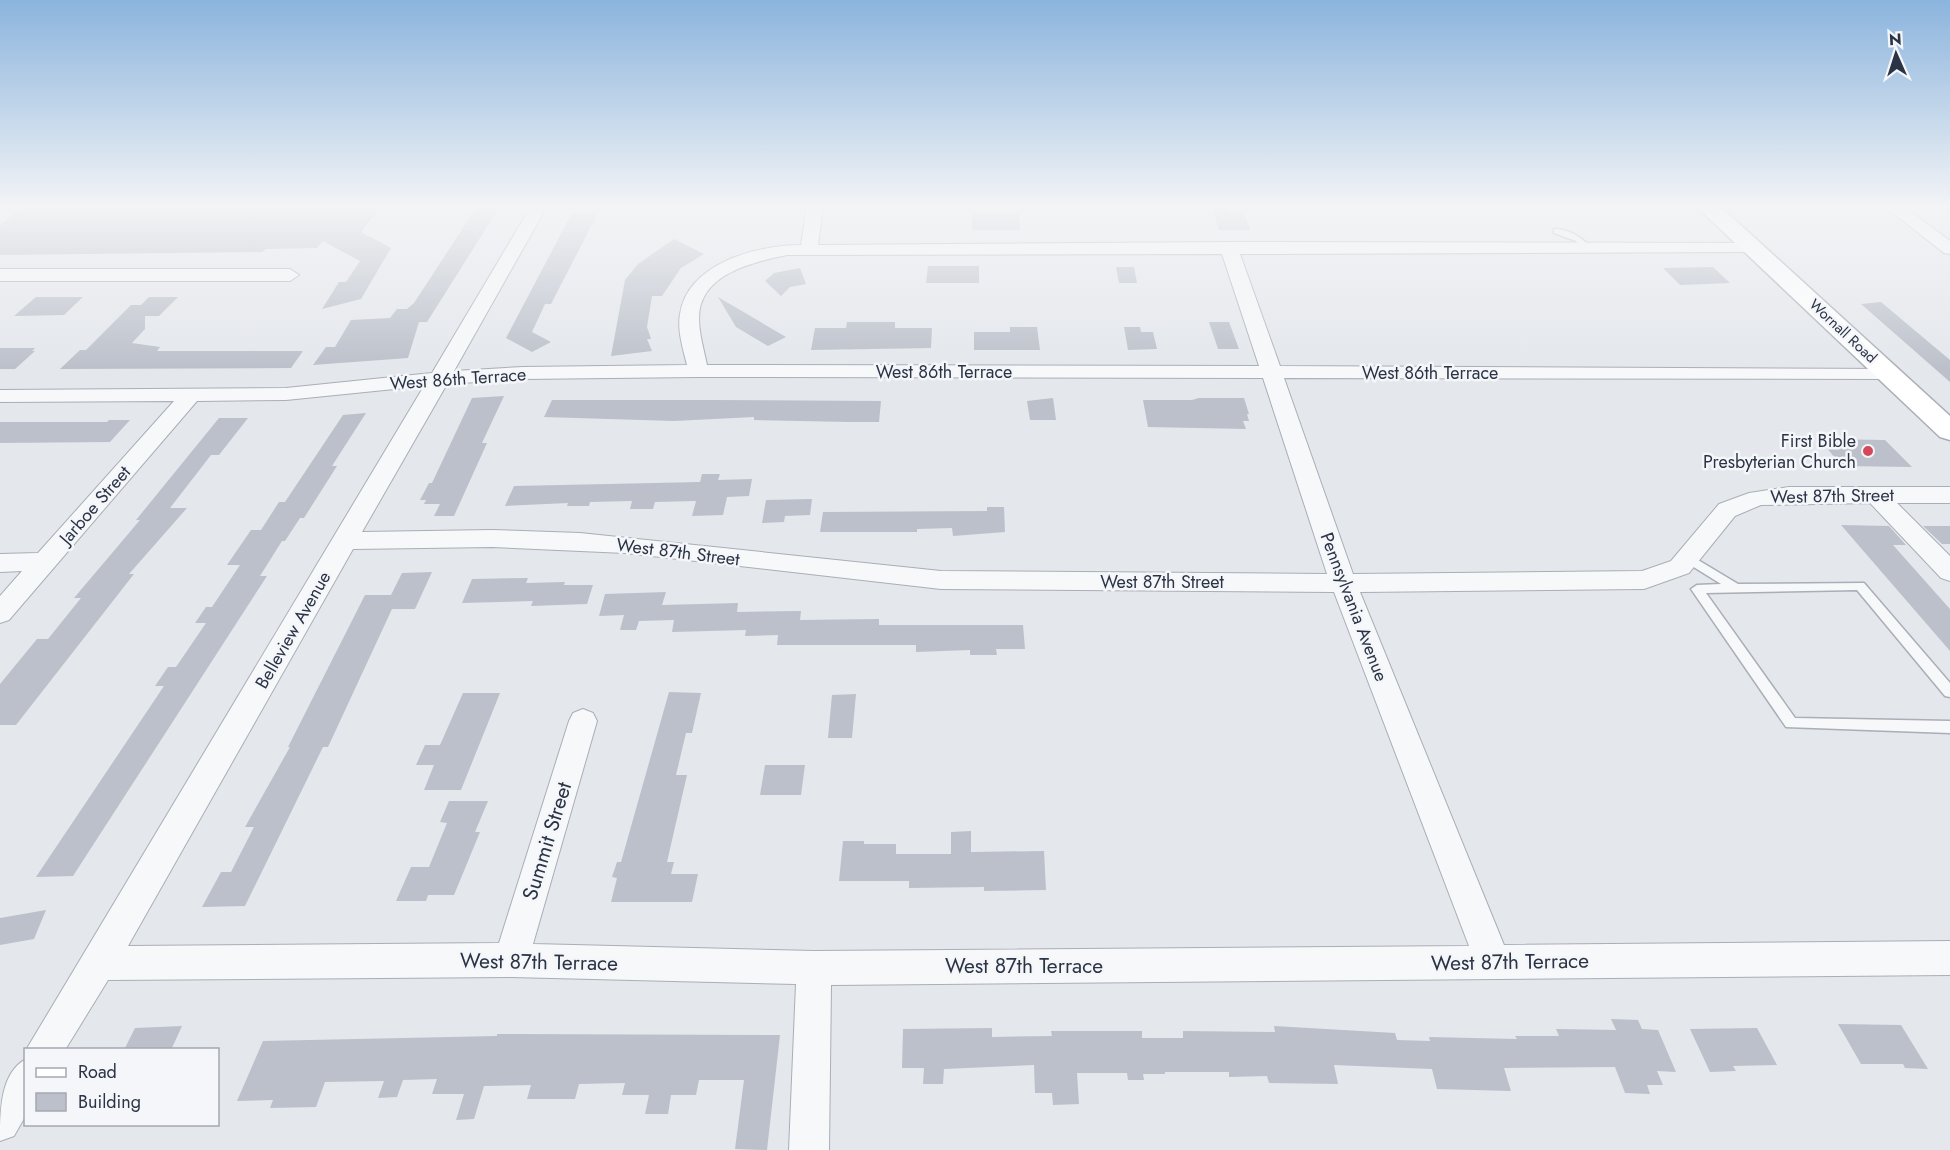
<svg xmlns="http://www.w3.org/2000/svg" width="1950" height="1150" font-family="Jost,sans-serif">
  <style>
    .building { fill: #bbc0ca }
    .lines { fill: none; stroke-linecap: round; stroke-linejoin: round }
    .lane-casing { stroke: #a9aeb7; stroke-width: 3 }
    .street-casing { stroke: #a9aeb7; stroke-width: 2 }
    .secondary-casing { stroke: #a9aeb7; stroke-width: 3 }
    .lane { fill: #f7f8fa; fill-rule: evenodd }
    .street { fill: #f7f8fa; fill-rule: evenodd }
    .secondary { fill: #fff; fill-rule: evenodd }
    .poi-dot { fill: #d1495b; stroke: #f4f6f9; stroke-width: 2 }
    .labels { text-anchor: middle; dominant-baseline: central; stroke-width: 5; stroke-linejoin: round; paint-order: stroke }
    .far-street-label { font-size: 15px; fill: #2b3445; stroke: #f4f6f9 }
    .street-label { font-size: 18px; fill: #2b3445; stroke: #f4f6f9 }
    .poi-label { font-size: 18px; fill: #2b3445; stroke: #f4f6f9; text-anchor: end }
    .near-street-label { font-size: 21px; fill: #2b3445; stroke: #f4f6f9 }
  </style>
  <rect width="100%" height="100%" fill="#e4e7ec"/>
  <path class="building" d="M22,208H380L361,232L391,248L361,299L322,309L339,282H346L360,261L323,241L317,248L266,249L262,252L0,255V225Z
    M476,208H499L427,322H419L408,358L313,365L326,347H335L351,320L390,318L397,309H407L414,303Z
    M1212,208H1229L1230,212H1244L1250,230H1219Z
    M572,213H598L551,304H545L532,332L551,342L532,352L506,338Z
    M1019,213L1020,230H972V214Z
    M674,239L704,254L681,268L662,296H652L647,327L651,339H647L652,351L611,356L625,280L638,264Z
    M928,266H979V283H926Z
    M1116,267H1134L1137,283H1119Z
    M1713,267L1730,283L1680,285L1663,268Z
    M800,268L806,284L790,287L781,296L765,281L774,273Z
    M36,297H83L64,315L14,316Z
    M149,297H178L159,316H145V329L132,343L160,347L157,351H303L291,368L60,369L80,350H86L131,305H141Z
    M718,297L786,337L768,346L736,327Z
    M1881,302L1950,360V382L1861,304Z
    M847,322H895V328H932L931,348L811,350L815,328H846Z
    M1209,322H1229L1239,349H1218Z
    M1010,327H1037L1040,350H974V332H1010Z
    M1124,327H1140L1141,332H1153L1157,349L1128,350Z
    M0,348H35L32,351H35L15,369H0Z
    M504,396L482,443H487L454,516H434L440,504H424L426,500H420L429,483H432L472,398Z
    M1053,398L1056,420H1030L1027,401Z
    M1199,398H1244L1249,414H1247L1249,421H1243L1246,429L1148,427L1143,400H1192Z
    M552,400H712L881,401L879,422H849L754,420V417L674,421L544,417Z
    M366,413L332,466H337L304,518H300L285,541H282L260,576H267L73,876L36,877L164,686H155L168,667H176L206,623H195L206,607H212L240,565H227L251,530H261L279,502H285L343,415Z
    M219,418H248L219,455H211L170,508H187L129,574H134L16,725H0V684L37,639H48L81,598H74L140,520H136Z
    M109,420H130L110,442L0,443V422H107Z
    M1819,439L1885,440L1912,467L1842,466Z
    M702,474H720L718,480L752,479L749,496L727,497L723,515L692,516L696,501L655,502L653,509H630L632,501L590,502L589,506H567L568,503L505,506L514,486L700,482Z
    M812,499L810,515L785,516L784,522L762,523L766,500Z
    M987,507H1004L1005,532L953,536L952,528L917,529V532H820L823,512L987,511Z
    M1841,525L1889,526L1906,545H1893L1950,609V651Z
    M1923,526H1950V544H1942Z
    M432,572L415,609H392L328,747H323L245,906L202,907L221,872H231L254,827H245L290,747H288L365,595H391L402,573Z
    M528,578L526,583L565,582L564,585H593L587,604L531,606L533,601L462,603L472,579Z
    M666,592L662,605L738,603L737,612L801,611L800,620L879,619V625H1023L1025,649H996L997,655H970V650L916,652V645H777L778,635L745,636L746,630L672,632L674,620L639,621L636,630H620L624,615L599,616L605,594Z
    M669,692L701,693L692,733H686L676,775H687L667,862H674L671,874H698L692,902H611L617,878L612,877L617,862H621Z
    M463,693H500L461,790H424L434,765H416L425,745H440Z
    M856,694L852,738H828L832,695Z
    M765,765H805L801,795H760Z
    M449,801H488L475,832H480L454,895H428L426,901H396L411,867H429L447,823L440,822Z
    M971,831V852L1044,851L1046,890L984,891V887L909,888V881H839L843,841H864V844H896V854H951V832Z
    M46,910L34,939L0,945V918Z
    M1611,1019L1638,1020L1642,1029L1658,1030L1676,1072L1657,1071L1663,1085H1647L1650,1094L1625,1093L1615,1067L1504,1068L1511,1091L1437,1089L1432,1069L1334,1065L1338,1084L1269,1083L1267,1076L1229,1077V1072H1165V1074H1143L1144,1080H1128L1127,1073H1077L1079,1104L1053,1105L1052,1093H1035L1034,1065L944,1069L943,1084H923L924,1068H902L903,1029L992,1028V1037L1052,1036L1051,1031H1142V1038H1183V1031L1275,1032L1274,1026L1395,1033L1397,1040L1430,1041L1429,1037L1517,1039L1515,1036H1559L1556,1029L1616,1030Z
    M1838,1024L1901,1025L1928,1069L1905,1068L1903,1064H1861Z
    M182,1026L171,1050H124L135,1028Z
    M1757,1028L1777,1065L1733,1066L1736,1071L1710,1072L1690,1029Z
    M497,1034L780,1035L767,1150L735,1149L744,1080H699L696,1095H671L668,1114H645L649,1095H622L625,1083L579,1084L575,1099H527L531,1085L484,1086L474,1119L456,1120L464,1094H432L437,1079L403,1080L397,1097L378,1098L384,1081L325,1082L316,1107L270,1108L273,1100L237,1101L263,1041L497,1036Z"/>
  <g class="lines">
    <g class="lane-casing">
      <path id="lane" d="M1554,229C1568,229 1582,237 1590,247L1583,249L1576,241L1554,233Z
        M1688,554L1738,584L1864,583L1950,683V697L1945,696L1857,590L1706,593L1795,718L1950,721V733L1786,727L1691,589L1697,585L1721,584L1684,561L1682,558Z"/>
    </g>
    <g class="street-casing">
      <path id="street" d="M530,208H546L454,371L523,367L687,365C683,349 677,330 680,314C688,263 757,245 801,245L807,208H823L818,245L1229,242L1759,243L1762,247L1753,252L1240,254L1280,366L1895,369L1898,373L1895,377L1888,379L1284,378L1353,574L1642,571L1671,561L1719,504L1749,493L1789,487H1950V503H1897L1950,556V581L1941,578L1870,503L1761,505L1735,516L1689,573L1644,589L1360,592L1504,945L1950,941V975L831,985L829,1150H789L796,984L511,977L108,980L65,1050H26L424,386L286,400L197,401L9,620L0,623V596L22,571L0,572V554L38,553L174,401L0,402V390L286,388L432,373ZM1222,254L1259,366L707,365C704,350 699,334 699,318C699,274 753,262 787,255ZM698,377L1263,378L1327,574L941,571L580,533L492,530L362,532L447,384L523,379ZM492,547L625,553L941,589L1334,592L1469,946L814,951L533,944L597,721L593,713L583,709L573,713L569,721L499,943L128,946L353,549Z
        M1887,208H1906L1950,241V254L1944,253Z
        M0,269H290L299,275L290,281H0Z
        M26,1059V1115L14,1136L0,1141C0,1111 0,1073 26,1059Z"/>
    </g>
    <g class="secondary-casing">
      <path id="secondary" d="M1698,208H1722L1950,416V440L1940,437Z"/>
    </g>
    <use href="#lane" class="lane"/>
    <use href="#street" class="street"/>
    <use href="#secondary" class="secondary"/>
  </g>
  <linearGradient id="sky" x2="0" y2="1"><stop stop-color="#8bb4dd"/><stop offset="0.56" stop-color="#f3f4f6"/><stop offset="1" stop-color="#f3f4f6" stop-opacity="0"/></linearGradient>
  <rect width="1950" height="369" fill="url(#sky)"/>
  <circle class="poi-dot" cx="1868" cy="451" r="6"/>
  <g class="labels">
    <g class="far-street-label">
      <text transform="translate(1843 331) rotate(43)">Wornall Road</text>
    </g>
    <g class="street-label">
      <text x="944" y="372">West 86th Terrace</text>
      <text x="1430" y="373">West 86th Terrace</text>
      <text transform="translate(458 379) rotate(-4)">West 86th Terrace</text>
      <text transform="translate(1832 496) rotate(-1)">West 87th Street</text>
      <text transform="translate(95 505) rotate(-49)">Jarboe Street</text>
      <text transform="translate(678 552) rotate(7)">West 87th Street</text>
      <text x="1162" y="582">West 87th Street</text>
      <text transform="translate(1354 607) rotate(69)">Pennsylvania Avenue</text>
      <text transform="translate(293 630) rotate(-60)">Belleview Avenue</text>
    </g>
    <g class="poi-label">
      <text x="1856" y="441">First Bible<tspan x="1856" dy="21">Presbyterian Church</tspan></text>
    </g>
    <g class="near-street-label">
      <text transform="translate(547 841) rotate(-73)">Summit Street</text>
      <text transform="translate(539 962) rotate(1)">West 87th Terrace</text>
      <text transform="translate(1510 962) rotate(-1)">West 87th Terrace</text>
      <text x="1024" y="966">West 87th Terrace</text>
    </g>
  </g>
  <rect x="24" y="1048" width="195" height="78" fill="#f4f6f9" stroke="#a4a8b1" stroke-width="1.5"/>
  <rect x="36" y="1068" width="30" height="9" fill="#ffffff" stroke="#a4a8b1" stroke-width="1.5"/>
  <text x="78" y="1078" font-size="18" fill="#2b3445">Road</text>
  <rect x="36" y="1093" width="30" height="18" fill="#bbc0ca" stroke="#a4a8b1" stroke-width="1.5"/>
  <text x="78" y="1108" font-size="18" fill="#2b3445">Building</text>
  <g transform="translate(1896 54) rotate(357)" stroke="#f4f6f9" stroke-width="4.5" paint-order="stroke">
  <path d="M0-4.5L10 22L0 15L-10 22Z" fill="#2b3445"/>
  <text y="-9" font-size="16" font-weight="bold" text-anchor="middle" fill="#2b3445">N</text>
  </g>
</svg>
